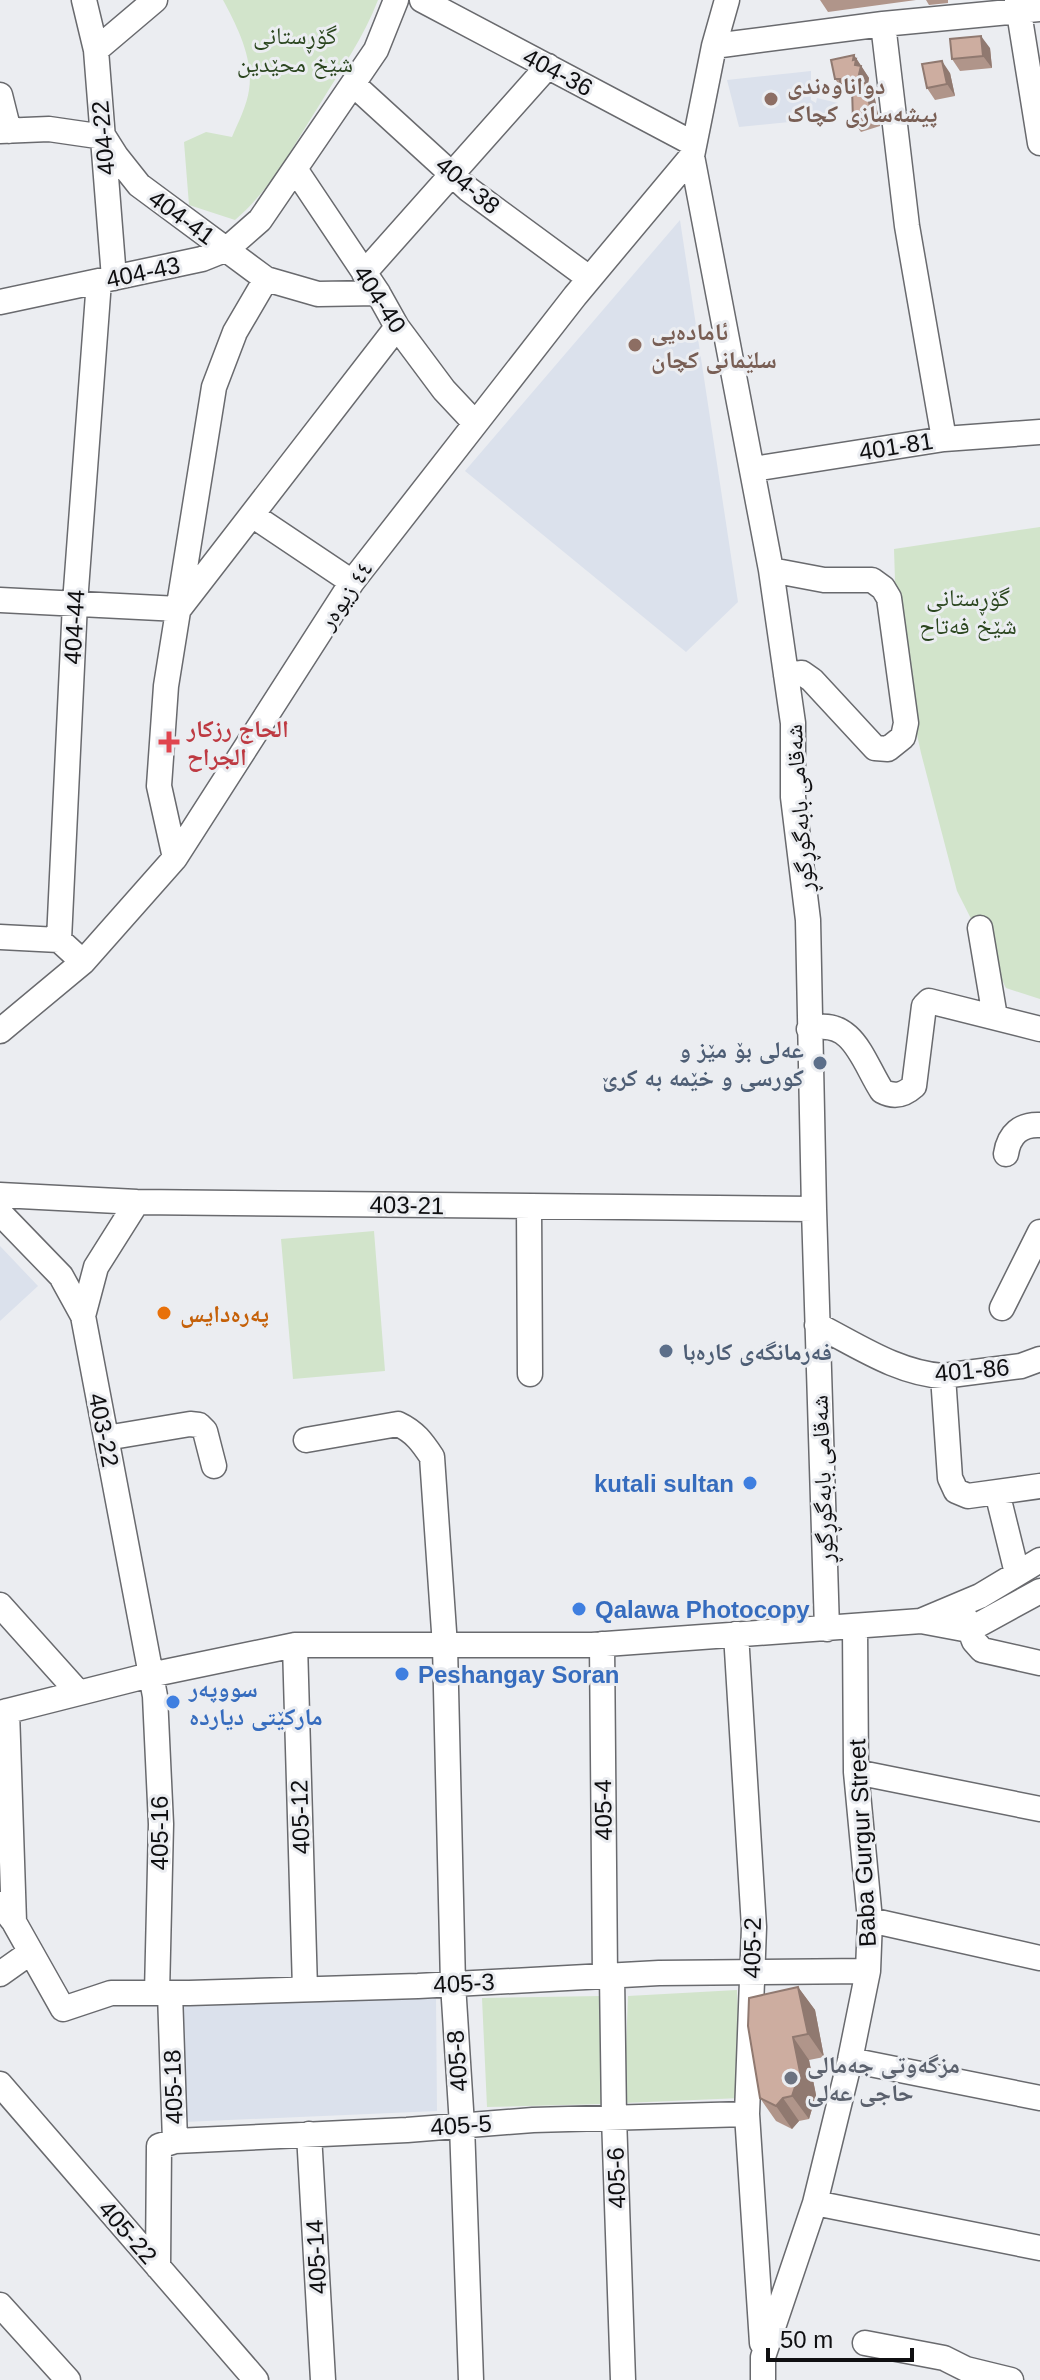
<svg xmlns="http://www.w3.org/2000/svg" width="1040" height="2380" font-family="Helvetica,'Noto Naskh Arabic',sans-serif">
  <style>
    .built { fill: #dbe1ec }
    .green { fill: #d2e4cb }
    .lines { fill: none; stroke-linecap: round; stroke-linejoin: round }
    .minor-casing { stroke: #696a6e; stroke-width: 27 }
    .minor { stroke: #fff; stroke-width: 24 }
    .wall { fill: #b0958a }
    .shaded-wall { fill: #907970 }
    .building { fill: #cdada0; stroke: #907970; stroke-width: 2 }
    .education-dot { fill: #8d6e63; stroke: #ebedf1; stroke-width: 3 }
    .health-dot { fill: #e0444e; stroke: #ebedf1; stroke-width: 3 }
    .service-dot { fill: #5c6f8a; stroke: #ebedf1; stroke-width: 3 }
    .food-dot { fill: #e8710a; stroke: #ebedf1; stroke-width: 3 }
    .shop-dot { fill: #3f7fe0; stroke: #ebedf1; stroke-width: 3 }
    .worship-dot { fill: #6b7280; stroke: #ebedf1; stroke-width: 3 }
    .labels { text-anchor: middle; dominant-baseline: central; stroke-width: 6; stroke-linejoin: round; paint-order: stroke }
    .park-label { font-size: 24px; fill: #2b461f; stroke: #ebedf1 }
    .street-label { font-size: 24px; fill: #0f0f11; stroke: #ebedf1 }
    .education-label { font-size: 24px; font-weight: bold; fill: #785e54; stroke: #ebedf1; text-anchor: start }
    .health-label { font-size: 24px; font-weight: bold; fill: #be3a42; stroke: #ebedf1; text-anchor: start }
    .service-label { font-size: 24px; font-weight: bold; fill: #4e5e75; stroke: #ebedf1; text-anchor: end }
    .food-label { font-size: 24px; font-weight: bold; fill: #c56008; stroke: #ebedf1; text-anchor: start }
    .shop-label { font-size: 24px; font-weight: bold; fill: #366cbe; stroke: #ebedf1; text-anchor: start }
    .worship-label { font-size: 24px; font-weight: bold; fill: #5b616d; stroke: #ebedf1; text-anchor: start }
  </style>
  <rect width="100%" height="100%" fill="#ebedf1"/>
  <path class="built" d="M811,71V100L816,103L817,98L838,103L836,110L821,114L819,119L739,127L727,80Z
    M680,220L738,602L686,652L465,471Z
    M0,1246L38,1286L0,1321Z
    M436,1995L437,2111L184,2122L180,2006Z"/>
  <path class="green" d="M223,0H378C364,37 340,71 320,104C294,144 272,189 235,220L189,205L184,142L206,132L232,137C238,123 247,105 249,90C254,59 237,26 223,0Z
    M1040,527V999L1006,988L957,891L921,753L897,644L894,549Z
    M374,1231L385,1371L293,1379L281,1239Z
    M737,1990L741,2098L624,2103L628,1996Z
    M600,1996L602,2104L487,2107L482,1998Z"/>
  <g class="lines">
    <g class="minor-casing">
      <path id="minor" d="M84,0L96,50L114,278
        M422,0L694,144
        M727,0L714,46L692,156L771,570L793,723V797L808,920L814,1209L827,1629
        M1017,0L1040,143
        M883,24L907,226L944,439
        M714,46L883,24L1040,9
        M96,50L155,0
        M353,84L468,189L589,278
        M0,95L9,131
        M0,131L49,129L104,137L116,156L139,185L266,279L318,294L378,293
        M295,169L378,293L397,327L444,390L474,422
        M364,273L548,66
        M0,302L202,259L227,249L260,220L376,50L396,0
        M753,469L944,439L1040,432
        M252,515L352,582
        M771,570L824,580H872L883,588L889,598L906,723L903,737L888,749L875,748L812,680L802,673L786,675
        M0,600L179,609L397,327
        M175,858L159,786L166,686L214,387L235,332L266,279
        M980,928L995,1017
        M0,937L59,940
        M83,962L59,940L75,603L99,281
        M809,1029C853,1016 863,1062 882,1091C895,1098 904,1095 914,1086L924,1006L929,1001L1040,1029
        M0,1031L83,962L175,858L352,582L575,296L692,156
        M1006,1154C1009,1134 1021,1124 1040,1125
        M0,1195L137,1202L814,1209
        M529,1206L530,1374
        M0,1213L61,1276L83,1316L155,1696L161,1824L157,1993
        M1002,1308L1040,1232
        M83,1316L96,1267L137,1202
        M817,1325C857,1345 897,1373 943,1376L1021,1366L1040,1359
        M943,1376L950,1478L956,1491L968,1496L1040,1486
        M106,1438L190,1424L199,1425L205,1431L214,1466
        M306,1440L398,1424C415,1432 422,1442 432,1457L445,1646L453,1984L462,2125L471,2380
        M997,1492L1017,1573
        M0,1605L78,1692
        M964,1615L974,1641L982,1650L1040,1663
        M923,1620L980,1596L1040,1560
        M736,1634L754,1927L747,2114L762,2343
        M602,1644L605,1976
        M295,1645L305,1989
        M7,1711L14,1922
        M0,1713L150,1675L295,1645H592L921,1621L969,1630L1040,1591
        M856,1772L1040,1809
        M0,1904L14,1922L63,2009L111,1993H189L418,1986L659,1973L868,1971
        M870,1920L1040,1958
        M0,1974L31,1952
        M612,1975L614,2117L623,2380
        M850,2060L1040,2098
        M0,2084L256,2380
        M309,2134L323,2380
        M175,2141L407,2130L533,2120L747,2114
        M815,2203L1040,2248
        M158,2267L159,2146L175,2141L170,1993
        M0,2305L68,2380
        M865,2343L944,2358L966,2369L1011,2380
        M763,2380V2357L815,2203L850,2060L868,1971L870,1920L856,1772L855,1627"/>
    </g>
    <use href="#minor" class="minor"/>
  </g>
  <path class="wall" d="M820,0H916L828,12Z
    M926,0H948V3L929,5Z
    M990,48L992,68L960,71L952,59Z
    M854,55L869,78L868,84L874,94L880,126L861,132L853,121L852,96H848L835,79Z
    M950,73L955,96L935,100L927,88Z
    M798,1987L815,2010L824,2057L809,2060L816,2095L809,2119L799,2121L792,2129L776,2121L760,2098Z"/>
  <path class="shaded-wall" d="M981,36L990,48L992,68L983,56Z
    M854,55L869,78L868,84L874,94L880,126L871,114L865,95L857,83L853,60Z
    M942,61L950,73L955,96L947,84Z
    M798,1987L815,2010L824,2057L808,2034Z
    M793,2037L809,2060L816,2095L809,2119L792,2096Z
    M783,2098L799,2121L792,2129L776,2106Z"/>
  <path class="building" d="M981,36L983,56L952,59L950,39Z
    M854,55L853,60L856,59L855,65L861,66L857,83L840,84V79H835L831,60Z
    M942,61L947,84L927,88L922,64Z
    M866,82L871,114L853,121L852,88Z
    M798,1987L808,2034L793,2037L800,2072L792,2096L783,2098L776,2106L760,2098L748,2026L749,1998Z"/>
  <g class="education-dot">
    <circle cx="771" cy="99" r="8"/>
    <circle cx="635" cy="345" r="8"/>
  </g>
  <path class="health-dot" d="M165 730h8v8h8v8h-8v8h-8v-8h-8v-8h8z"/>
  <g class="service-dot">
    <circle cx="820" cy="1063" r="8"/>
    <circle cx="666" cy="1351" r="8"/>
  </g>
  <circle class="food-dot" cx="164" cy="1313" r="8"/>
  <g class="shop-dot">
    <circle cx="750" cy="1483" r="8"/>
    <circle cx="579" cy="1609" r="8"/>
    <circle cx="402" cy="1674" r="8"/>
    <circle cx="173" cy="1702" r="8"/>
  </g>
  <circle class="worship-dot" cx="791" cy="2078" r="8"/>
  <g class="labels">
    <g class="park-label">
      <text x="295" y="35">گۆڕستانی<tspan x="295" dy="28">شێخ محێدین</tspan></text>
      <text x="968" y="597">گۆڕستانی<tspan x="968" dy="28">شێخ فەتاح</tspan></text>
    </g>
    <g class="street-label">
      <text transform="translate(558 72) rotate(28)">404-36</text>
      <text transform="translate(103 138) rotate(-95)">404-22</text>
      <text transform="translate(468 185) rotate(40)">404-38</text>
      <text transform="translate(182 217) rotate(36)">404-41</text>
      <text transform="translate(143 272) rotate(-12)">404-43</text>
      <text transform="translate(380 299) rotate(57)">404-40</text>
      <text transform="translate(896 446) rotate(-9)">401-81</text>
      <text transform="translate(345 595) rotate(-56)">٤٤ زیوەر</text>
      <text transform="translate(74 627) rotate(-87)">404-44</text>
      <text transform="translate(799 808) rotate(-94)">شەقامی بابەگوڕگوڕ</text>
      <text transform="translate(407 1205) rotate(1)">403-21</text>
      <text transform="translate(972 1370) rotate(-5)">401-86</text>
      <text transform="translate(104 1430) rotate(79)">403-22</text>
      <text transform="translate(822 1479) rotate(-92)">شەقامی بابەگوڕگوڕ</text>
      <text transform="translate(603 1810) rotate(-91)">405-4</text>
      <text transform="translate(300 1817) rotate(-92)">405-12</text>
      <text transform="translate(159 1833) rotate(-90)">405-16</text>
      <text transform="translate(862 1843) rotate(-93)">Baba Gurgur Street</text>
      <text transform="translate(752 1948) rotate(-89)">405-2</text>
      <text transform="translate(464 1983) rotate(-3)">405-3</text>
      <text transform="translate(457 2061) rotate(-94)">405-8</text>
      <text transform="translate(173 2087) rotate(-92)">405-18</text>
      <text transform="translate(461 2125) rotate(-4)">405-5</text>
      <text transform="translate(616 2178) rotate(-92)">405-6</text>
      <text transform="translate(128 2232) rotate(49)">405-22</text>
      <text transform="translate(316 2257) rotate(-93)">405-14</text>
    </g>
    <g class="education-label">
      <text x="787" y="85">دواناوەندی<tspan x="787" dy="28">پیشەسازی کچاک</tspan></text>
      <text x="651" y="331">ئامادەیی<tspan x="651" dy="28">سلێمانی کچان</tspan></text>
    </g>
    <g class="health-label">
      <text x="187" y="728">الحاج رزكار<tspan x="187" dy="28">الجراح</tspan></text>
    </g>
    <g class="service-label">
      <text x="804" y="1049">عەلی بۆ مێز و<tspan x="804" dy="28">کورسی و خێمە بە کرێ</tspan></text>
      <text x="682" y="1351" text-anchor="start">فەرمانگەی کارەبا</text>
    </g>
    <g class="food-label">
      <text x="180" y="1313">پەرەدایس</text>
    </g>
    <g class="shop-label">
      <text x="734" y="1483" text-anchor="end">kutali sultan</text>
      <text x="595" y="1609">Qalawa Photocopy</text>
      <text x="418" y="1674">Peshangay Soran</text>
      <text x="189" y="1688">سووپەر<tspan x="189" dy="28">مارکێتی دیاردە</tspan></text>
    </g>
    <g class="worship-label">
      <text x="807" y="2064">مزگەوتی جەمالی<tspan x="807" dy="28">حاجی عەلی</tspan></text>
    </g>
  </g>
  <path d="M768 2348v12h144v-12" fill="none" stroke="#0f0f11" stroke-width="4"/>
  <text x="780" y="2348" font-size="24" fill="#0f0f11" stroke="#ebedf1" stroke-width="6" paint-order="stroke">50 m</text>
</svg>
